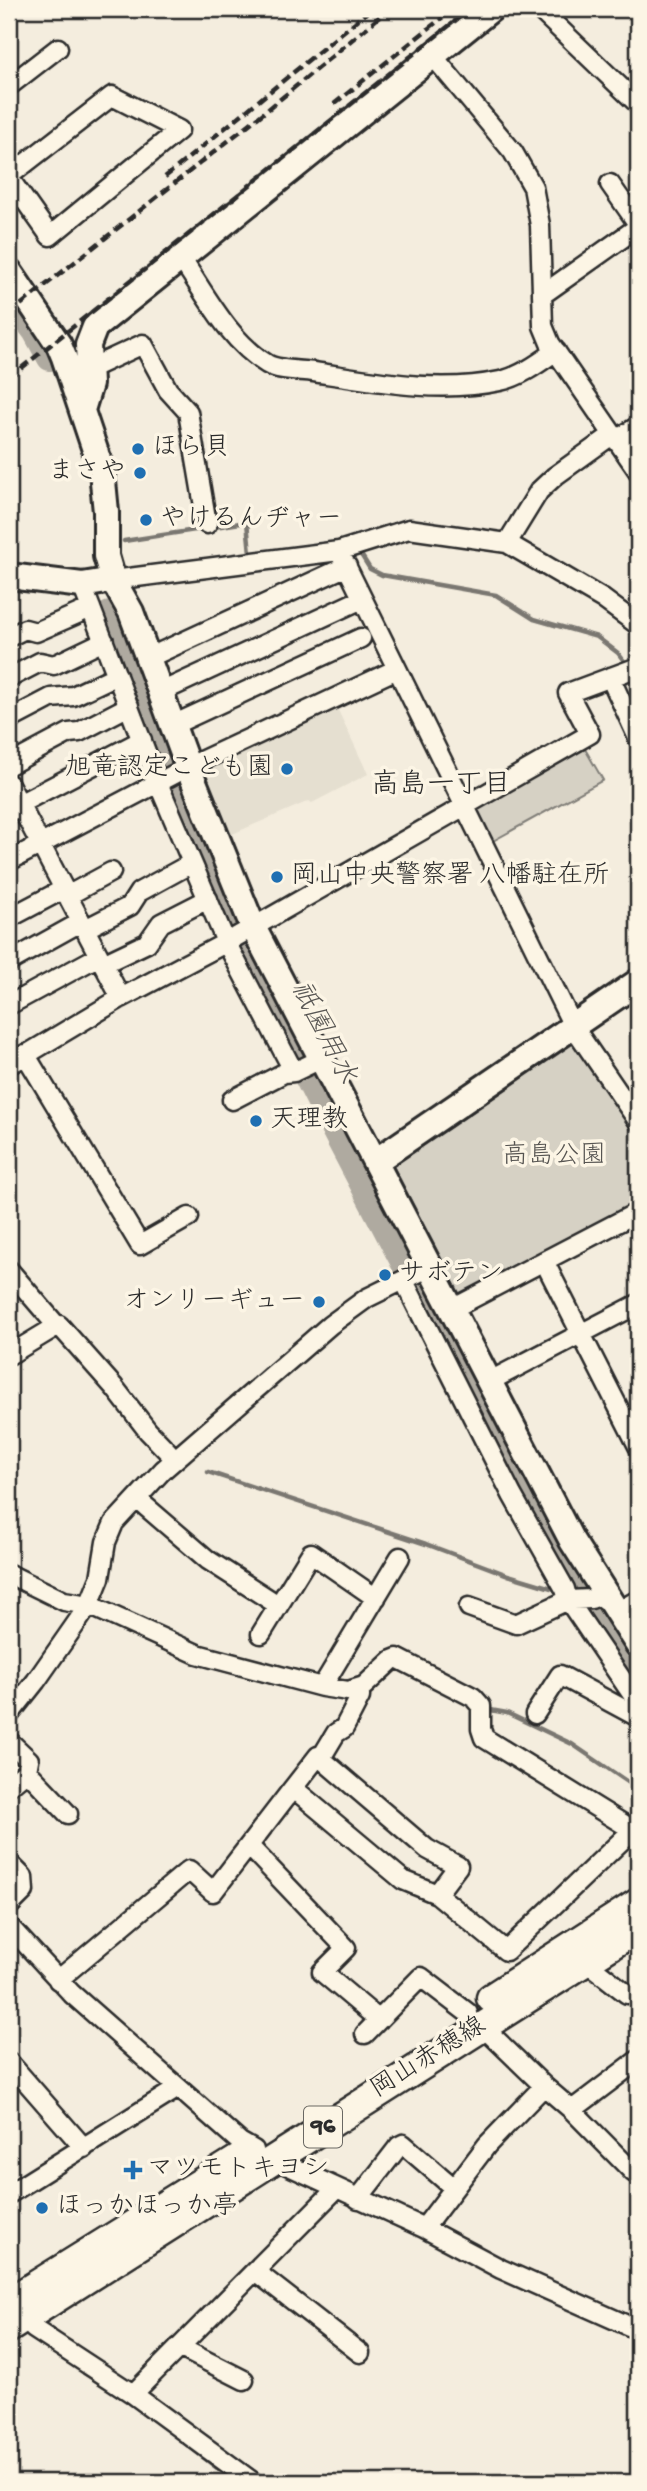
<svg xmlns="http://www.w3.org/2000/svg" width="647" height="2491" font-family="'Gochi Hand','Klee One',sans-serif">
  <style>
    .built { fill: #e5dfd0 }
    .green { fill: #d6d1c4; stroke: #807e78; stroke-width: 2 }
    .lines { fill: none; stroke-linecap: round; stroke-linejoin: round }
    .stream { stroke: #7a7771; stroke-width: 4.5 }
    .river { stroke: #afaaa0; stroke-width: 26 }
    .street-casing { stroke: #2b2b2b; stroke-width: 23 }
    .secondary-casing { stroke: #2b2b2b; stroke-width: 30 }
    .primary-casing { stroke: #2b2b2b; stroke-width: 33 }
    .street { stroke: #fcf5e5; stroke-width: 18 }
    .secondary { stroke: #fcf5e5; stroke-width: 24 }
    .primary { stroke: #fcf5e5; stroke-width: 28 }
    .rail { stroke: #2b2b2b; stroke-width: 4.5; stroke-dasharray: 10 5; stroke-linecap: butt }
    .poi-dot { fill: #1f6fb2; stroke: #fcf5e5; stroke-width: 2.5 }
    .labels { text-anchor: middle; dominant-baseline: central; stroke-width: 7; stroke-linejoin: round; paint-order: stroke }
    .shield { fill: #fcf5e5; stroke: #6a6863; stroke-width: 2 }
    .shield-label { font-size: 24px; font-weight: bold; fill: #2b2b2b }
    .poi-label { font-size: 26px; fill: #2b2b2b; stroke: #fcf5e5; text-anchor: start }
    .park-label { font-size: 26px; fill: #565451; stroke: #fcf5e5 }
    .street-label { font-size: 26px; fill: #2b2b2b; stroke: #fcf5e5 }
    .neighbourhood-label { font-size: 28px; fill: #2b2b2b; stroke: #fcf5e5 }
    .water-label { font-size: 28px; font-style: italic; fill: #595754; stroke: #fcf5e5 }
  </style>
  <rect width="100%" height="100%" fill="#f4edde"/>
  <filter id="ink" filterUnits="userSpaceOnUse"><feTurbulence type="fractalNoise" baseFrequency=".0143" numOctaves="2"/><feDisplacementMap in="SourceGraphic" scale="14" xChannelSelector="R" yChannelSelector="G"/><feConvolveMatrix kernelMatrix="1 2 1 2 8 2 1 2 1" color-interpolation-filters="sRGB"/></filter>
  <g filter="url(#ink)">
    <path class="built" d="M336,706L368,774L312,803L309,801L230,835L205,775L209,765Z"/>
    <path class="green" d="M585,749L603,780L491,842L473,810Z
      M577,1041L638,1130V1209L469,1296L459,1293L393,1166Z"/>
    <g class="lines">
      <path class="stream" d="M124,541L247,522L250,553
        M360,553L370,569L382,575L496,595L534,619L597,637L618,653L627,665
        M208,1472L426,1544L508,1575L558,1590
        M9,1564L37,1578
        M90,1615L162,1648
        M209,1666L288,1687
        M485,1709L507,1713L572,1744L638,1789
        M84,2373L108,2388
        M164,2427L235,2482"/>
      <path class="river" d="M9,297L35,331L50,358
        M110,614L166,767L232,928L322,1107L520,1485L580,1593L638,1684"/>
      <g class="street-casing">
        <path id="street" d="M539,9L638,104
          M433,56L513,152L533,187L540,225L543,326L550,343L638,471
          M9,86L58,48
          M9,176L112,96L179,130L50,236L9,178
          M610,184L638,224
          M180,257C205,293 228,340 267,364C279,371 300,370 314,372C375,381 438,394 500,381C520,377 539,363 556,351
          M542,295L638,227
          M89,369L143,344L168,390L188,412L207,524
          M616,440L638,426
          M507,543L539,491L555,476L612,435
          M339,551L573,1026L638,1121
          M113,580L339,551L409,529L507,543L603,599L638,625
          M82,585L158,783L226,942L294,1072
          M9,637L25,629L36,632L91,608
          M148,658L347,566
          M610,677L638,738
          M9,678L40,662L54,665L104,641
          M161,692L362,599
          M9,720L51,698L73,696L117,675
          M173,725L361,638
          M9,765L69,733L79,732L129,706
          M9,784L121,998
          M9,812L19,804L142,740
          M9,861L188,767L397,669
          M67,896L111,872
          M9,918L64,889
          M85,929L130,906L139,892L192,863
          M9,962L81,922
          M103,964L147,943L161,923L208,899
          M9,1005L99,956
          M25,1054L140,1245L189,1217
          M9,1065L121,998L229,941L590,734L568,693L638,667
          M232,1100L284,1073L294,1072L321,1059
          M544,1261L638,1446
          M9,1270L57,1326L59,1325L114,1387L148,1431L175,1459
          M404,1281L512,1495L565,1589L568,1600L638,1703
          M452,1309L638,1212
          M9,1355L57,1326
          M490,1381L638,1304
          M137,1499L208,1560L278,1605
          M9,1574L64,1601L89,1605L197,1654L322,1687L348,1691L364,1686L392,1660L397,1658L473,1697L481,1706V1729L484,1738L633,1830
          M469,1607L516,1624L568,1600L591,1599L605,1594
          M617,1612L638,1600
          M261,1634L311,1553L376,1598
          M322,1687L400,1557
          M535,1714L560,1675L638,1717
          M9,1715L36,1681L89,1605L100,1578L106,1542L114,1523L163,1470L330,1325L367,1298L430,1267
          M9,1741L29,1760L27,1771L68,1814
          M321,1758L336,1733L344,1728L360,1697V1688
          M9,1786L27,1771
          M293,1788L318,1756L427,1849L458,1866L437,1894
          M249,1846L346,1948L322,1972L379,2020
          M9,1863L23,1877L24,1891L9,1906
          M9,1926L72,1994L240,2142L254,2150
          M585,1961L627,1994
          M58,1980L189,1870L213,1892L293,1788L403,1880L437,1894L506,1951L638,1825
          M482,2026L544,2086
          M365,2034L421,1977L468,2013
          M9,2062L84,2148
          M572,2110L638,2060
          M274,2159L424,2228L501,2269L638,2330
          M9,2194L178,2088
          M358,2199L399,2146L403,2144L454,2188
          M424,2228L487,2145L544,2086L572,2110L634,2173L638,2170
          M255,2271L360,2353
          M17,2313L34,2329L133,2394L253,2482
          M179,2347L244,2380
          M133,2394L336,2189"/>
      </g>
      <g class="secondary-casing">
        <path id="secondary" d="M9,271L59,345L64,357L102,471L106,512V556L113,580L131,612L188,767L253,927L572,1541L638,1645
          M82,410L90,384L88,345L95,327L491,9
          M9,576L82,585L113,580
          M376,1161L638,982"/>
      </g>
      <g class="primary-casing">
        <path id="primary" d="M491,1998L638,1903
          M9,2302L247,2154
          M9,2328L638,1928"/>
      </g>
      <use href="#street" class="street"/>
      <use href="#secondary" class="secondary"/>
      <use href="#primary" class="primary"/>
      <path class="rail" d="M334,104L453,9
        M165,177L371,9
        M9,314L266,111L389,9
        M9,378L470,9"/>
    </g>
  </g>
  <g class="poi-dot">
    <circle cx="138" cy="449" r="7"/>
    <circle cx="140" cy="473" r="7"/>
    <circle cx="146" cy="520" r="7"/>
    <circle cx="287" cy="769" r="7"/>
    <circle cx="277" cy="877" r="7"/>
    <circle cx="256" cy="1121" r="7"/>
    <circle cx="385" cy="1275" r="7"/>
    <circle cx="319" cy="1302" r="7"/>
    <path d="M129.5 2159.5h7v7h7v7h-7v7h-7v-7h-7v-7h7z"/>
    <circle cx="42" cy="2208" r="7"/>
  </g>
  <g class="labels">
    <rect class="shield" x="304" y="2106.5" width="38" height="41" rx="5"/>
    <g class="shield-label">
      <text x="323" y="2127">96</text>
    </g>
    <g class="poi-label">
      <text x="152" y="449">ほら貝</text>
      <text x="126" y="473" text-anchor="end">まさや</text>
      <text x="160" y="520">やけるんヂャー</text>
      <text x="273" y="769" text-anchor="end">旭竜認定こども園</text>
      <text x="291" y="877">岡山中央警察署 八幡駐在所</text>
      <text x="270" y="1121">天理教</text>
      <text x="399" y="1275">サボテン</text>
      <text x="305" y="1302" text-anchor="end">オンリーギュー</text>
      <text x="147" y="2170">マツモトキヨシ</text>
      <text x="56" y="2208">ほっかほっか亭</text>
    </g>
    <g class="park-label">
      <text x="554" y="1157">高島公園</text>
    </g>
    <g class="street-label">
      <text transform="translate(429 2059) rotate(-32)">岡山赤穂線</text>
    </g>
    <g class="neighbourhood-label">
      <text x="441" y="786">高島一丁目</text>
    </g>
    <g class="water-label">
      <text transform="translate(322 1033) rotate(63)">祇園用水</text>
    </g>
  </g>
  <rect width="647" height="2491" fill="none" stroke="#fcf5e5" stroke-width="35"/>
  <rect x="18" y="18" width="612" height="2456" fill="none" stroke="#2b2b2b" stroke-width="2.5" filter="url(#ink)"/>
</svg>
